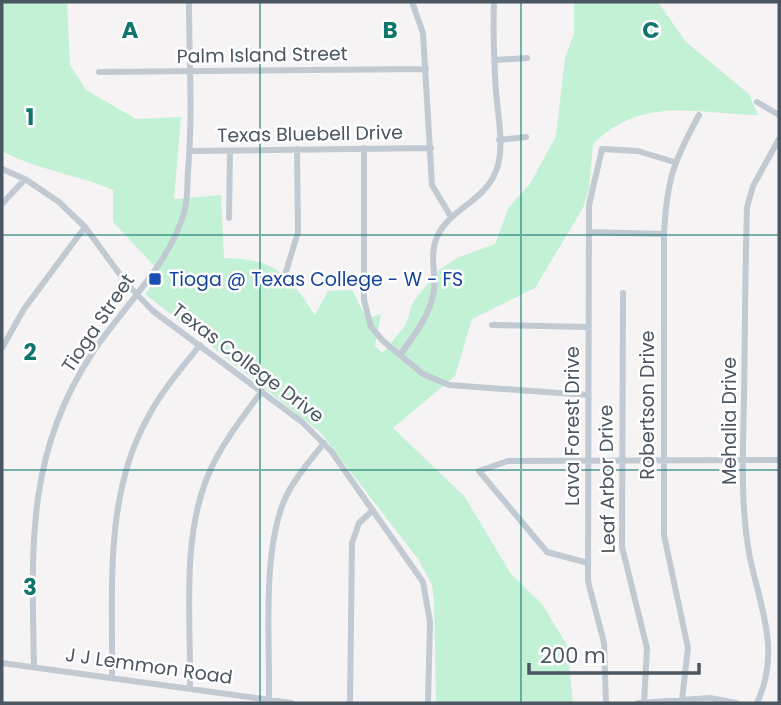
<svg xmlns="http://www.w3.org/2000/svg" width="781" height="705" font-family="Poppins,sans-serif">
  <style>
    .green { fill: #c3f1d5 }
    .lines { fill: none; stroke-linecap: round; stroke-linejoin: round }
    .minor { stroke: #c1cad2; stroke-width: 6 }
    .grid { fill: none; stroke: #0f766e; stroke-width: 2; stroke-opacity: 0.55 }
    .transit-dot { fill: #1a4fb4; stroke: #fff; stroke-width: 2.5 }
    .labels { text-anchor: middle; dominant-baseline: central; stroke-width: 5; stroke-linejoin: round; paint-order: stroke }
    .street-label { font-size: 19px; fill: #4a5661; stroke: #fff }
    .transit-label { font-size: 19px; fill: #164399; stroke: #fff; text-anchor: start }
    .grid-label { font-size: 23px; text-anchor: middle; font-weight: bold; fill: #0f766e; stroke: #fff; stroke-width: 5; stroke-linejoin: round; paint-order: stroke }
  </style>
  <rect width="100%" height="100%" fill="#f5f3f3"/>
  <path class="green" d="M2,2H67L70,65L86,90L136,119L181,117L174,199L221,195L224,258C276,259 287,273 315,315L328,291L352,290L367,319L381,314L375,346L383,353L406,324L413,302L438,271L457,258L495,244L509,207L530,184L556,136L565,58L574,33V2H658L686,42L749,94L758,115C695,114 643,95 593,144L589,189L583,208L535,288L472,319L455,376L393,428L465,497L511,574L542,604L567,645L573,703H436L434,600L432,585L418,559L320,432L145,294L161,273L113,222V190C76,174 37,170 2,151Z"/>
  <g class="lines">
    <path class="minor" d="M412,2L423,33L432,185L451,217
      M495,60L527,58
      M99,72L426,69
      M757,102L779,115
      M499,140L526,137
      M364,148V300L371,327L383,341L423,374L449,385L588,395
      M190,151L431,148
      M2,169L25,179L59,202L85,227L127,284L153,311L302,422L331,451L423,582L430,622L428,703
      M2,204L25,179
      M229,218L230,152
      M589,232L664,234
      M285,275L298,232L297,149
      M623,293L622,547L647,648L644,703
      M492,325L588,327
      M2,348L24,309L85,227
      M400,355C415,334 430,316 434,290C436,273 429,254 437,237C449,209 484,202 496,171C505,149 498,116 496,92C494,62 493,32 494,2
      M588,563L547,552L479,471L508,461L779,460
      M2,663L292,703
      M34,667C32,552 25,456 91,355C121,309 168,267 184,213C188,201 187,185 188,171C193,115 189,58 189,2
      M112,676C113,590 104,497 147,419C161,392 181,369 200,345
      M190,687C191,618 181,538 209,473C222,443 243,417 262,391
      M269,700C270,641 262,555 284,501C293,480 310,461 324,443
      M682,700L688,648L664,535V234C667,179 673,163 699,115
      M350,703L352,543L359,523L373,510
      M606,703L604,643L588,581L589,205L602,149L638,151L674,162
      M638,703L710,698L736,703
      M757,703C781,652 761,609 750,558C740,506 743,451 744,399C745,335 745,271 747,207L753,186L779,139"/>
  </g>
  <path class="grid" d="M260,2V703M521,2V703M2,235H779M2,470H779"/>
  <rect class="transit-dot" x="148" y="272" width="14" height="14" rx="3.5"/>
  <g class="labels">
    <g class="street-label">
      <text transform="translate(262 55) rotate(-1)">Palm Island Street</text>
      <text transform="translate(310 134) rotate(-1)">Texas Bluebell Drive</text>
      <text transform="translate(98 323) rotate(-56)">Tioga Street</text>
      <text transform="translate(248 363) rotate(37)">Texas College Drive</text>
      <text transform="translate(647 405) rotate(-90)">Robertson Drive</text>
      <text transform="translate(729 421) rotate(-90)">Mehalia Drive</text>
      <text transform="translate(572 426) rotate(-90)">Lava Forest Drive</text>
      <text transform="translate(607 479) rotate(-91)">Leaf Arbor Drive</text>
      <text transform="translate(149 666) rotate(8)">J J Lemmon Road</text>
    </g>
    <g class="transit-label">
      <text x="169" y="279">Tioga @ Texas College - W - FS</text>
    </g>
  </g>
  <g class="grid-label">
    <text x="130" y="38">A</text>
    <text x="390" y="38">B</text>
    <text x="651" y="38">C</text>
    <text x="30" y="125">1</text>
    <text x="30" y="360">2</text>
    <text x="30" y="595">3</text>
  </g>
  <rect width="781" height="705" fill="none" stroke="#4a5661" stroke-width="7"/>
  <path d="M529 663v10h170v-10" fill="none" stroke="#4a5661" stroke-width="3.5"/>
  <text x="540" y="663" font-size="21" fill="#4a5661" stroke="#ffffff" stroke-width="5" paint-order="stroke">200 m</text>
</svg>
